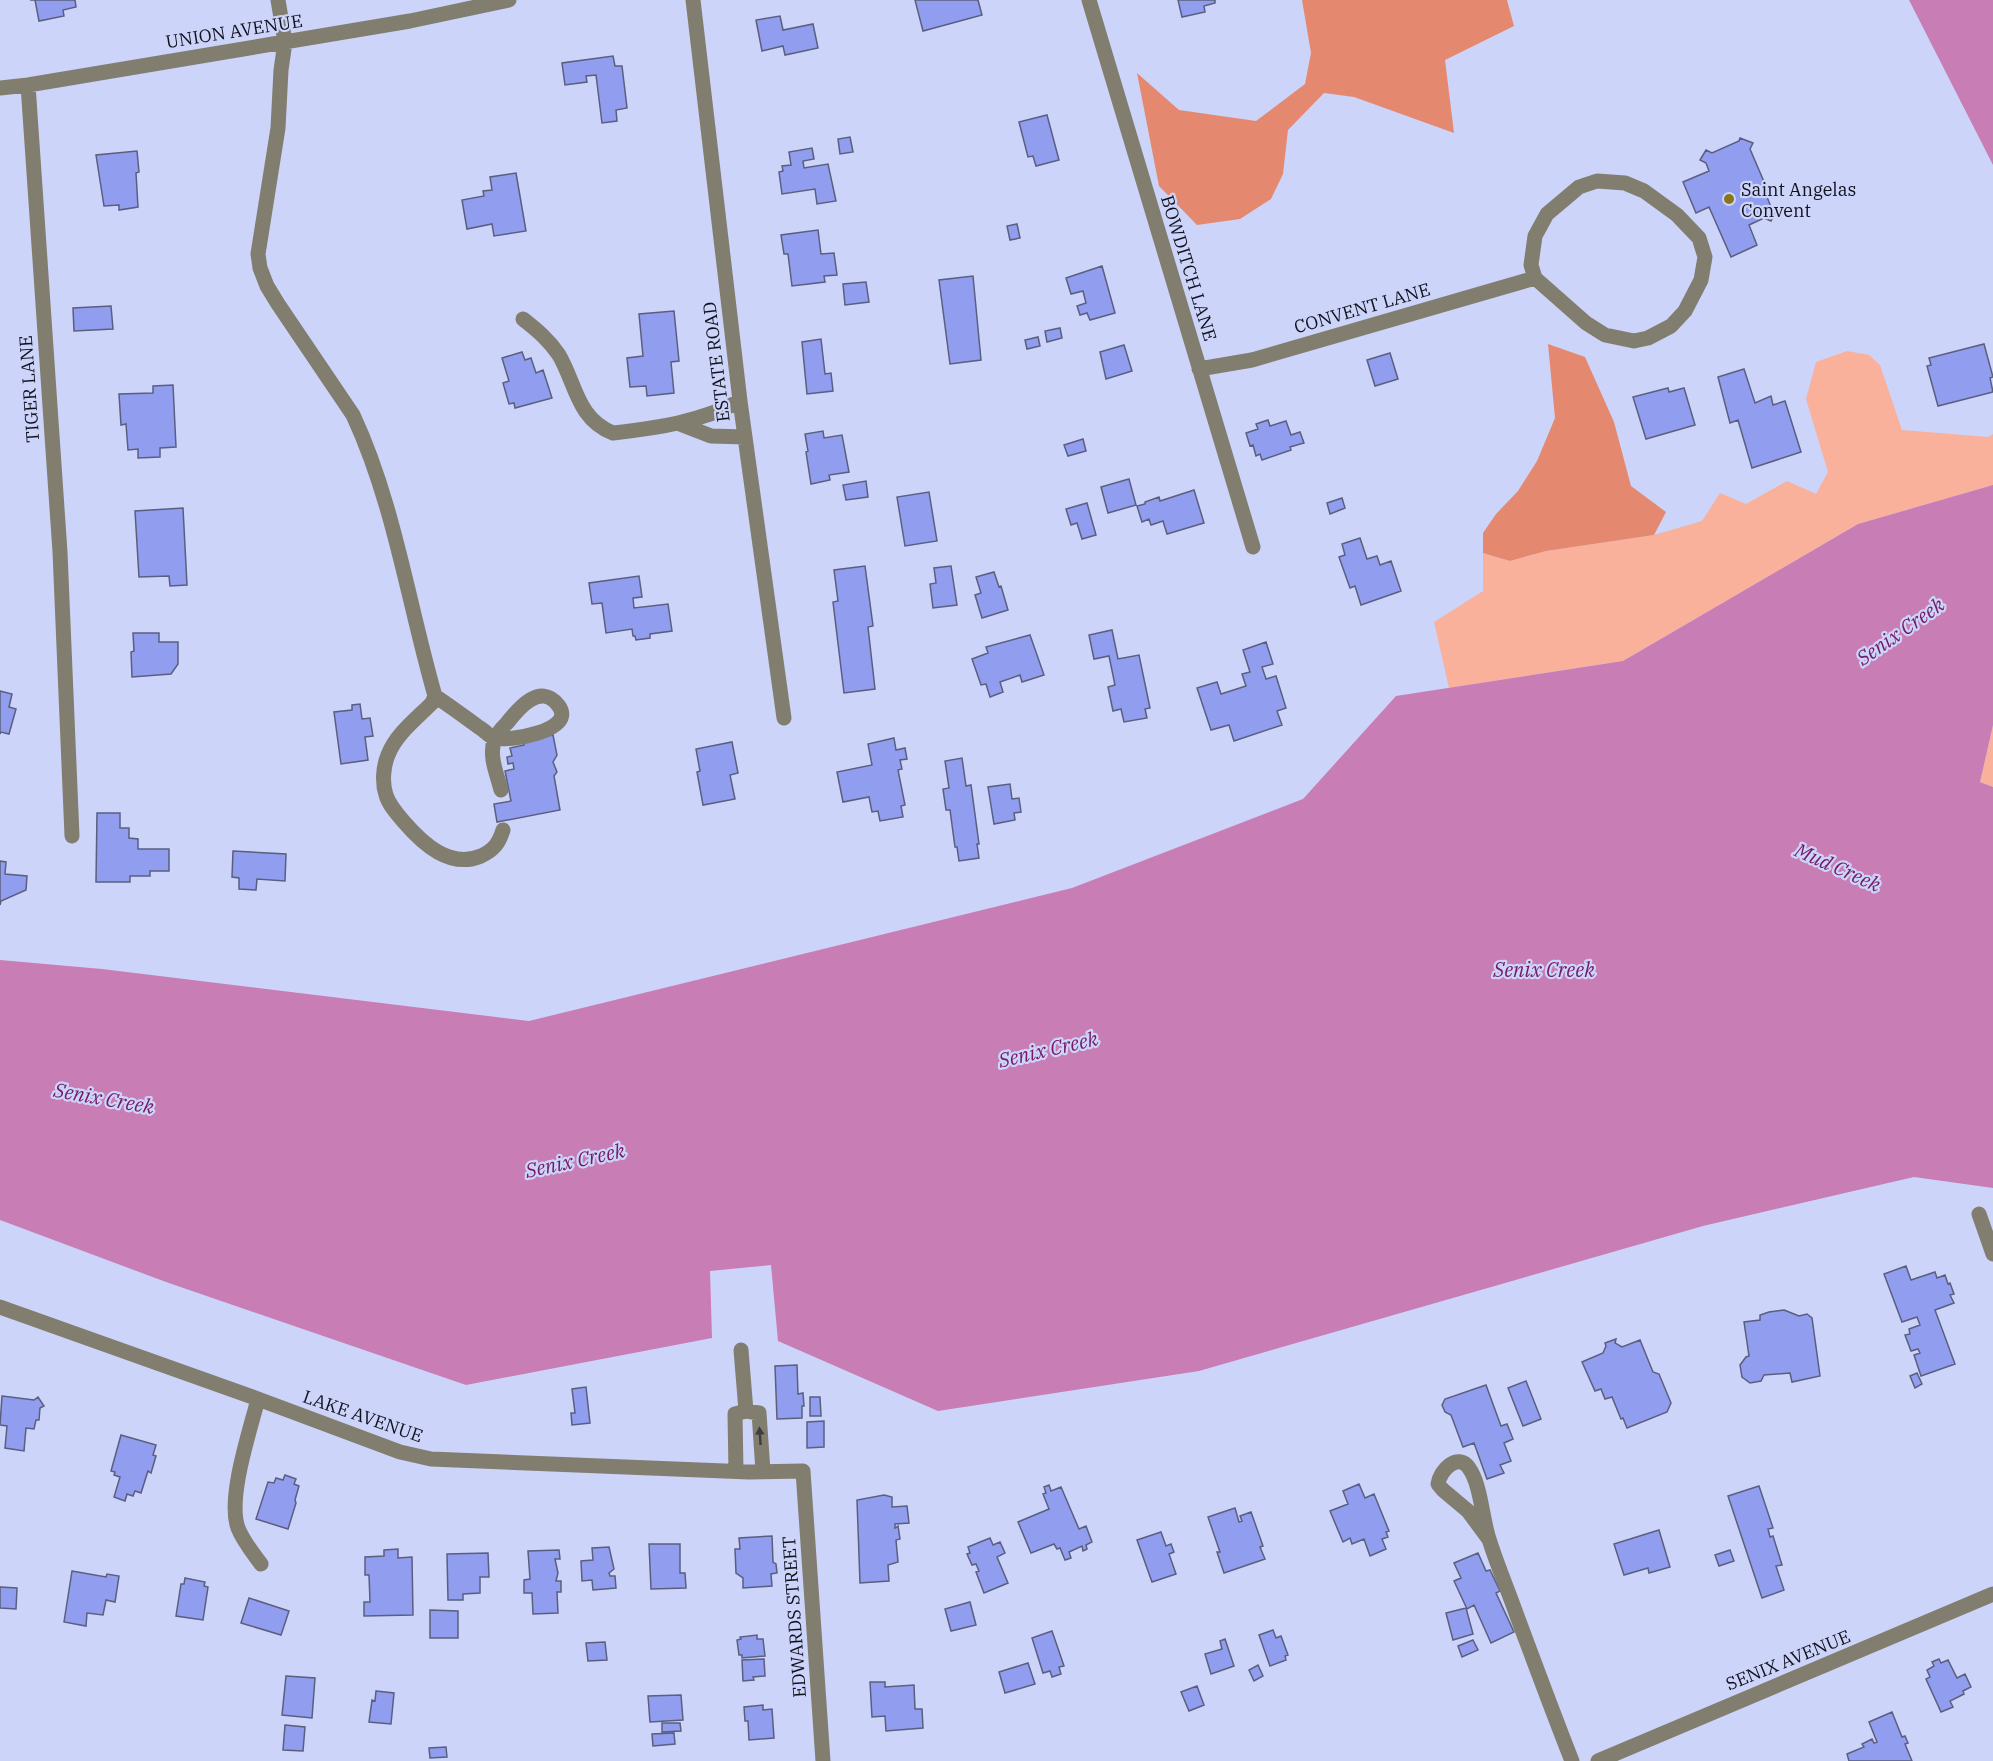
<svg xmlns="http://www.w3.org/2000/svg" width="1993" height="1761" font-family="'IBM Plex Serif',serif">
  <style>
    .green { fill: #f9b19c }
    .forest { fill: #e4896f }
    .water { fill: #c87db5 }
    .building { fill: #919dee; stroke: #5a5f7f; stroke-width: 1.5 }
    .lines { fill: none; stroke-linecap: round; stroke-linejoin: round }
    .minor { stroke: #827e6f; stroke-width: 15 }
    .oneway { fill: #3e3d3e }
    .poi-dot { fill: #89761a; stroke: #cdd4f9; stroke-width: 2 }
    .labels { text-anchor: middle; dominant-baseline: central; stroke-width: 4.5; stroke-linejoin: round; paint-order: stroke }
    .street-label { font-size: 18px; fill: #10121e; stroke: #cdd4f9 }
    .poi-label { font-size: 18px; fill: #10121e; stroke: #cdd4f9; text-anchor: start }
    .water-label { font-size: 20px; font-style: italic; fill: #741a64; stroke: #cdd4f9 }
  </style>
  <rect width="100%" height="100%" fill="#cdd4f9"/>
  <path class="green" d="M1847,351L1869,355L1880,365L1902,430L1988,437L1993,434V485L1858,524L1623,661L1449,688L1434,622L1483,591V553L1510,561L1546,551L1654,535L1702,521L1720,493L1746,504L1787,481L1816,494L1828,472L1806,399L1816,362Z
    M1993,725V787L1980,782Z"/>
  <path class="forest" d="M1302,0H1507L1514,26L1445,60L1454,133L1354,97L1324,93L1288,130L1283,174L1271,199L1240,219L1197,225L1159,186L1137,73L1179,110L1256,121L1305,84L1311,53Z
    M1548,344L1585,357L1614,422L1631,486L1666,512L1654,535L1546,551L1510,561L1483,553V533L1496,514L1518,491L1537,461L1555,418Z"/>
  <path class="water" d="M1909,0H1993V165Z
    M1993,485V725L1980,782L1993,787V1188L1914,1177L1703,1226L1199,1371L938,1411L778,1341L771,1265L710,1271L712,1338L466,1385L166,1282L0,1220V960L102,969L529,1021L1072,888L1303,799L1396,696L1623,661L1858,524Z"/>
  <path class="building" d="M30,0H75L76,7L63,10L64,16L39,21L35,0Z
    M915,0H978L982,15L923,31Z
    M1178,0H1215V3L1204,6L1205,12L1182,17Z
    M780,16L783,30L813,24L818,48L785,55L783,46L762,51L756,20Z
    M613,56L615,66H622L627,108L616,110L617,121L602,123L596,75L586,76L587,82L565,85L562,63Z
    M1047,115L1059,160L1036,166L1033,156L1028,157L1019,122Z
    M850,137L853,152L840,154L838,139Z
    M1740,138L1753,143L1750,149L1768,191L1765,192L1771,207L1777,209L1771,221L1764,218L1749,225L1757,245L1731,257L1709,207L1696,213L1683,182L1709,171L1706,163L1700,160L1706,150L1712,153L1739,141Z
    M812,148L814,159L803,161L804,168L828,164L836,201L817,204L815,189L782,194L779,172L783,171L782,166L791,165L789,152Z
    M137,151L139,172L136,173L138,207L119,210V205L104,206L96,155Z
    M516,173L526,231L494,236L492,224L467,229L462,200L484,196L483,191L492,190L490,177Z
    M1017,224L1020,238L1010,240L1007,226Z
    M818,230L821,254L834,253L837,275L824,276L825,282L792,286L788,254H784L781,235Z
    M1102,266L1115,313L1090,320L1087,313L1080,315L1077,306L1086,303L1083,291L1071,294L1066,278Z
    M973,276L981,360L950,364L939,280Z
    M866,282L869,302L845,305L843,284Z
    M111,306L113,329L74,331L73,308Z
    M674,311L679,361L671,362L674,393L647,396L646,386L630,387L627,358L643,356L639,314Z
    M1060,328L1062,338L1047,342L1045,331Z
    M1038,337L1040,346L1027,349L1025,340Z
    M821,339L825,374L831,373L833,391L807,394L802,342Z
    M1984,344L1993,377L1990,378L1993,392L1938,406L1927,366L1931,365L1929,358Z
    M1124,345L1132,371L1106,379L1100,352Z
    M522,352L525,360L531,358L536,373L543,370L552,398L515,408L514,403L509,404L503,383L509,381L502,358Z
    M1390,353L1398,379L1375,386L1367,360Z
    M1744,369L1755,403L1771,396L1773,405L1785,401L1801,452L1752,468L1738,420L1730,423L1718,377Z
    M173,385L176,447L160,448V457L138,458V449L128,450L126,424L121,425L119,394L153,393V386Z
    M1668,388L1669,392L1684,388L1695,425L1646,439L1633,397Z
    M1268,420L1270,426L1286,421L1291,435L1300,432L1304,443L1290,447L1291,450L1262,460L1260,454L1256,456L1253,445L1250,446L1246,433L1258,429L1256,424Z
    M823,431L824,438L842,435L849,472L829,475L830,480L811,484L806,452L808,451L805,434Z
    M1083,439L1086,451L1068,456L1064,445Z
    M1129,479L1136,505L1108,513L1101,487Z
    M866,481L868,497L846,500L843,485Z
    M1194,490L1204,523L1167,534L1163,521L1151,525L1149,519L1142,522L1137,506L1145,504V502L1159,497L1160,501Z
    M929,492L937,541L905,546L897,497Z
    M1342,498L1345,508L1330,514L1327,503Z
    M1087,503L1096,535L1082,539L1077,523L1071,525L1066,509Z
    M183,508L187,585L170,586L169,576L139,577L135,511Z
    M1360,538L1367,559L1377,556L1380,565L1391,561L1401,591L1361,605L1355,586L1350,588L1339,557L1345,555L1342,544Z
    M865,566L873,626L868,627L875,689L844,693L833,602L838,601L834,570Z
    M951,566L957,605L933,608L930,584L936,583L934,568Z
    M994,572L999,587L1001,586L1008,610L982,618L975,595L981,593L976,577Z
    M639,576L642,597L633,598L634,608L668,604L672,631L650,634V638L636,640L635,636H633L632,629L606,633L602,603L592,604L589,583Z
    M1112,630L1118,659L1139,655L1150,708L1145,709L1147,718L1124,722L1121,709L1113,711L1108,687L1115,685L1109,656L1094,659L1089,635Z
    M133,633H159V642H178V664L171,674L132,677L131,652L134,651Z
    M1030,635L1044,675L1022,682L1020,675L1000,682L1003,692L990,697L986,684L981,685L972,659L988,653L986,647Z
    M1266,642L1273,664L1262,667L1266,679L1276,676L1286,708L1277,711L1282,725L1234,741L1229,725L1211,730L1197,688L1217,682L1221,694L1246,686L1242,674L1250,672L1243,650Z
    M0,691L12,694L9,707L16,709L9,734L1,732L0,734Z
    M360,704L362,719L370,718L373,736L365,737L368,760L341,764L334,712L352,710V705Z
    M553,735L557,755L553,762L557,772L554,776L560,810L497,822L494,804L511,801L505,771L514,769L513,763L508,764L507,757L512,756L510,748L524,745L523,740Z
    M894,738L896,750L905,748L907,759L900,760L902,769L898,770L905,805L901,806L903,817L880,821L878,811L872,812L869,797L843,802L837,772L872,765L868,744Z
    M732,742L738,773L730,775L735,799L703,805L697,772L700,771L696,749Z
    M962,758L966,786L971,785L979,844H977L979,858L959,861L957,847H955L950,810H946L943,789L949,788L945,761Z
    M1010,784L1012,799L1019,798L1021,812L1014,813L1015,820L994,824L988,787Z
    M97,813H120V828H129V838L138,839V849H169V871H150V876H130V882H96Z
    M233,851L286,854L285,881L257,879L256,890L239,889V878L232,877Z
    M0,861L6,862L5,874L27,876L26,890L1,901L0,905Z
    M1906,1266L1911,1280L1935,1272L1937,1278L1945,1275L1948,1284L1950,1283L1954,1294L1950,1295L1954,1303L1935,1310L1955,1364L1921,1376L1914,1355L1920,1353L1918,1349L1911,1351L1905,1335L1910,1334L1909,1329L1920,1325L1917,1317L1902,1322L1884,1274Z
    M1784,1310L1799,1316L1807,1314L1812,1318L1820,1376L1792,1382L1790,1373L1764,1375L1761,1381L1750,1383L1742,1377L1740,1365L1746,1357L1749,1356L1744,1322L1760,1320V1315L1769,1312Z
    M1616,1339L1615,1343L1622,1347L1640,1340L1653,1372L1659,1374L1671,1403L1667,1412L1627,1428L1623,1418L1621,1419L1612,1397L1605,1399L1601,1389L1595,1391L1582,1362L1603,1353L1606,1346L1605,1343Z
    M797,1365L798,1394L803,1393L804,1406H802V1418L777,1419L775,1366Z
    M1917,1373L1922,1384L1915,1388L1910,1376Z
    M1526,1381L1541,1419L1523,1426L1508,1388Z
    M1486,1385L1501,1426L1507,1424L1513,1439L1504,1443L1511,1461L1500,1465L1504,1473L1487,1479L1474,1443L1463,1447L1451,1415L1445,1412L1442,1405L1445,1399Z
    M586,1387L590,1423L572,1425L571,1413H575L572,1389Z
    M2,1396L34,1400L38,1397L44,1406L40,1408L39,1420H36L34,1429L26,1428L24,1451L5,1448L7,1426L0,1425Z
    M810,1397H820L821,1416H810Z
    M824,1421V1447L807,1448V1422Z
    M121,1435L156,1445L153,1455L156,1456L151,1473L148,1471L141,1493L135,1491L133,1496L127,1494L125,1501L114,1497L120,1477L114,1475L115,1472L111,1471Z
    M285,1475L296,1479L294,1484L299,1486L295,1500L296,1503L288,1529L256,1519L268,1482L274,1483L276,1478L283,1480Z
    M1359,1484L1365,1498L1374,1494L1389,1531L1386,1532L1388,1537L1382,1539L1386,1549L1370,1556L1364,1539L1352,1544L1350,1538L1343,1542L1330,1511L1348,1504L1343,1491Z
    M1049,1485L1051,1491L1061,1487L1079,1529L1086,1526L1092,1542L1086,1545L1087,1549L1083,1551L1082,1546L1069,1552L1071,1558L1065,1560L1060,1548L1057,1549L1054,1544L1031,1553L1018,1522L1049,1509L1043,1494L1046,1493L1044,1487Z
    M1759,1486L1773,1528L1768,1529L1770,1537L1773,1536L1782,1565L1776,1566L1784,1590L1762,1598L1728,1496Z
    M884,1495L892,1497V1507L907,1506L909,1523L895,1524V1528L898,1526L900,1539L896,1540L898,1562L888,1565L889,1581L860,1583L857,1500Z
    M1235,1508L1239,1522L1242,1521L1240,1516L1251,1512L1263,1546L1260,1547L1265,1559L1224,1573L1217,1552H1220L1208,1517Z
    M1659,1530L1670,1567L1649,1573L1648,1568L1624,1575L1614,1544Z
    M1161,1532L1166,1546L1171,1544L1174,1552L1169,1554L1176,1574L1152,1582L1137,1540Z
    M772,1536L773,1562L776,1564L777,1573L771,1574L772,1586L743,1588V1578L736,1573L735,1549H740L739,1538Z
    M990,1538L993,1545L1000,1542L1005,1553L997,1557L1008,1583L984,1593L976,1572L979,1571L976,1564L972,1565L967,1554L970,1553L968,1547Z
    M649,1544H680V1573H685L686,1588L651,1589Z
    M609,1547L614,1569L609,1573L610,1576H615L616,1588L593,1590L592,1580L582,1581L581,1561L593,1560L592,1548Z
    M398,1549V1558L412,1557L413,1615L364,1616V1602H370L369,1575H365V1557L384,1556V1550Z
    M559,1550L560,1559H555L558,1573L556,1581H561V1592H557L558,1613L533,1614L532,1593H524V1580L530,1579L528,1551Z
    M1730,1550L1734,1561L1719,1566L1715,1555Z
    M488,1553L489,1577H480V1593L463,1594V1600H448L447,1554Z
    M1478,1553L1486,1571L1490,1570L1500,1591L1496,1593L1514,1632L1491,1643L1474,1605L1467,1609L1454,1581L1461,1578L1454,1563Z
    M72,1571L106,1577L107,1574L119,1576L115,1602L106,1600L103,1615L87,1613L86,1626L64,1622Z
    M185,1578L205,1582L204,1586L208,1587L203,1620L176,1616L181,1584H184Z
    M0,1587L17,1588L16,1609L0,1608Z
    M249,1598L289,1611L281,1635L241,1623Z
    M970,1602L976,1625L951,1631L945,1609Z
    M1466,1608L1473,1634L1453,1640L1446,1613Z
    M430,1610L458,1611V1638H430Z
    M1273,1630L1276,1638L1281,1636L1288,1655L1285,1656L1286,1660L1270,1666L1259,1635Z
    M1052,1631L1064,1666L1059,1667L1061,1674L1052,1677L1050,1671L1043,1673L1032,1638Z
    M757,1635V1639H763L765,1656L742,1658V1655H739L737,1640L741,1639L740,1637Z
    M1225,1639L1234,1666L1211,1674L1205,1654L1222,1649L1220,1641Z
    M1473,1640L1478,1650L1462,1657L1458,1646Z
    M605,1642L607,1660L588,1661L586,1643Z
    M764,1659L765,1676L753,1677L754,1680L743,1681L742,1660Z
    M1939,1659L1941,1663L1948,1660L1957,1678L1965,1674L1971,1687L1963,1691L1964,1694L1950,1701L1953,1707L1941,1712L1926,1679L1930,1677L1927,1670L1934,1666L1932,1662Z
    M1028,1663L1035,1684L1005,1693L999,1672Z
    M1258,1665L1263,1676L1254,1681L1249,1670Z
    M286,1676L315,1678L312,1718L282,1715Z
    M870,1682H885V1687L914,1685L915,1709H922L923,1728L886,1731L885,1716L872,1717Z
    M1197,1686L1204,1705L1189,1711L1181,1692Z
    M376,1691L394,1693L391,1724L369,1722L372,1700L375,1701Z
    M681,1695L683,1720L650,1722L648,1696Z
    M763,1705V1710L772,1709L774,1738L749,1740L748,1721H745L744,1707Z
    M1892,1712L1902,1737L1905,1736L1908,1743L1905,1744L1912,1761H1849L1847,1754L1864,1747L1862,1744L1872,1739L1874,1743L1877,1742L1869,1722Z
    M662,1723H680L681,1731L662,1732Z
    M285,1725L305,1727L303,1751L283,1750Z
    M674,1733L675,1744L653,1746L652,1734Z
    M446,1747L447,1757L430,1758L429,1748Z"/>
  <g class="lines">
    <path class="minor" d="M278,0L285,42L281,70L278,128L258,254L260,268L267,286L278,304L353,415C394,503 408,602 435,696L432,703C417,718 396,734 388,755C383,767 382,783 386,795C389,805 397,814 404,822C423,844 450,869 481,856C494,850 499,843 503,830
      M693,0L740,401L784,718
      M1089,0L1253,547
      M28,85L60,552L72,836
      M0,88L28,85L410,21L509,0
      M1597,181L1625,183L1644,191L1677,215L1699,238L1705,257L1701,280L1685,311L1671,326L1648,338L1634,341L1605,335L1586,323L1535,278L1531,265L1535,236L1547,214L1579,187Z
      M523,319C537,330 549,340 559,355C576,384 577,419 613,433C657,428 700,422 740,401
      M1199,369L1252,360L1535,278
      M680,424L711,436L745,437
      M435,696C450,706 465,717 480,728C484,730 490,737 494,738C507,742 579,731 558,705C540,682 518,709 507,723C502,728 496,734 494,741C489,757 497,774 501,790
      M1979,1214L1993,1254
      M0,1307L258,1399L400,1452L431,1459L749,1472L803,1471L823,1761
      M741,1350L746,1411
      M258,1399C250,1431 227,1498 238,1528C243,1541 253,1553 261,1564
      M736,1471L735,1414L746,1411L759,1413L763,1471
      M1488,1538L1468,1511L1443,1490L1438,1484C1440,1470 1458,1452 1469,1468C1481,1485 1482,1518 1489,1539C1497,1565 1508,1590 1517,1616C1535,1664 1553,1713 1572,1761
      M1598,1761L1993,1594"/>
  </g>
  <defs><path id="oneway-solid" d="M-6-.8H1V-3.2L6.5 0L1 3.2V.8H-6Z" transform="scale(1.5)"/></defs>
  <use class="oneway" href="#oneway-solid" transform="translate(760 1436) rotate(-94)"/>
  <circle class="poi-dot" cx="1729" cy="199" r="6"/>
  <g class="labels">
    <g class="street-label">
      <text transform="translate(234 31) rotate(-9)">UNION AVENUE</text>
      <text transform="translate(1189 268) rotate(73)">BOWDITCH LANE</text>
      <text transform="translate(1362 308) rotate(-16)">CONVENT LANE</text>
      <text transform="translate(716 362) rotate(-97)">ESTATE ROAD</text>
      <text transform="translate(29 389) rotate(-94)">TIGER LANE</text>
      <text transform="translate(363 1416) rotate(19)">LAKE AVENUE</text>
      <text transform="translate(794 1617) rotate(-94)">EDWARDS STREET</text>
      <text transform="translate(1788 1660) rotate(-22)">SENIX AVENUE</text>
    </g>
    <g class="poi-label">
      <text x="1741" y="189">Saint Angelas<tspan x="1741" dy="21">Convent</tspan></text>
    </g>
    <g class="water-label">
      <text transform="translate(1900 631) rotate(-35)">Senix Creek</text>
      <text transform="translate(1838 867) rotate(24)">Mud Creek</text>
      <text x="1544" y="969">Senix Creek</text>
      <text transform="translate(1048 1049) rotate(-13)">Senix Creek</text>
      <text transform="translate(104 1098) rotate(10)">Senix Creek</text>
      <text transform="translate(575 1160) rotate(-12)">Senix Creek</text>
    </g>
  </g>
</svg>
